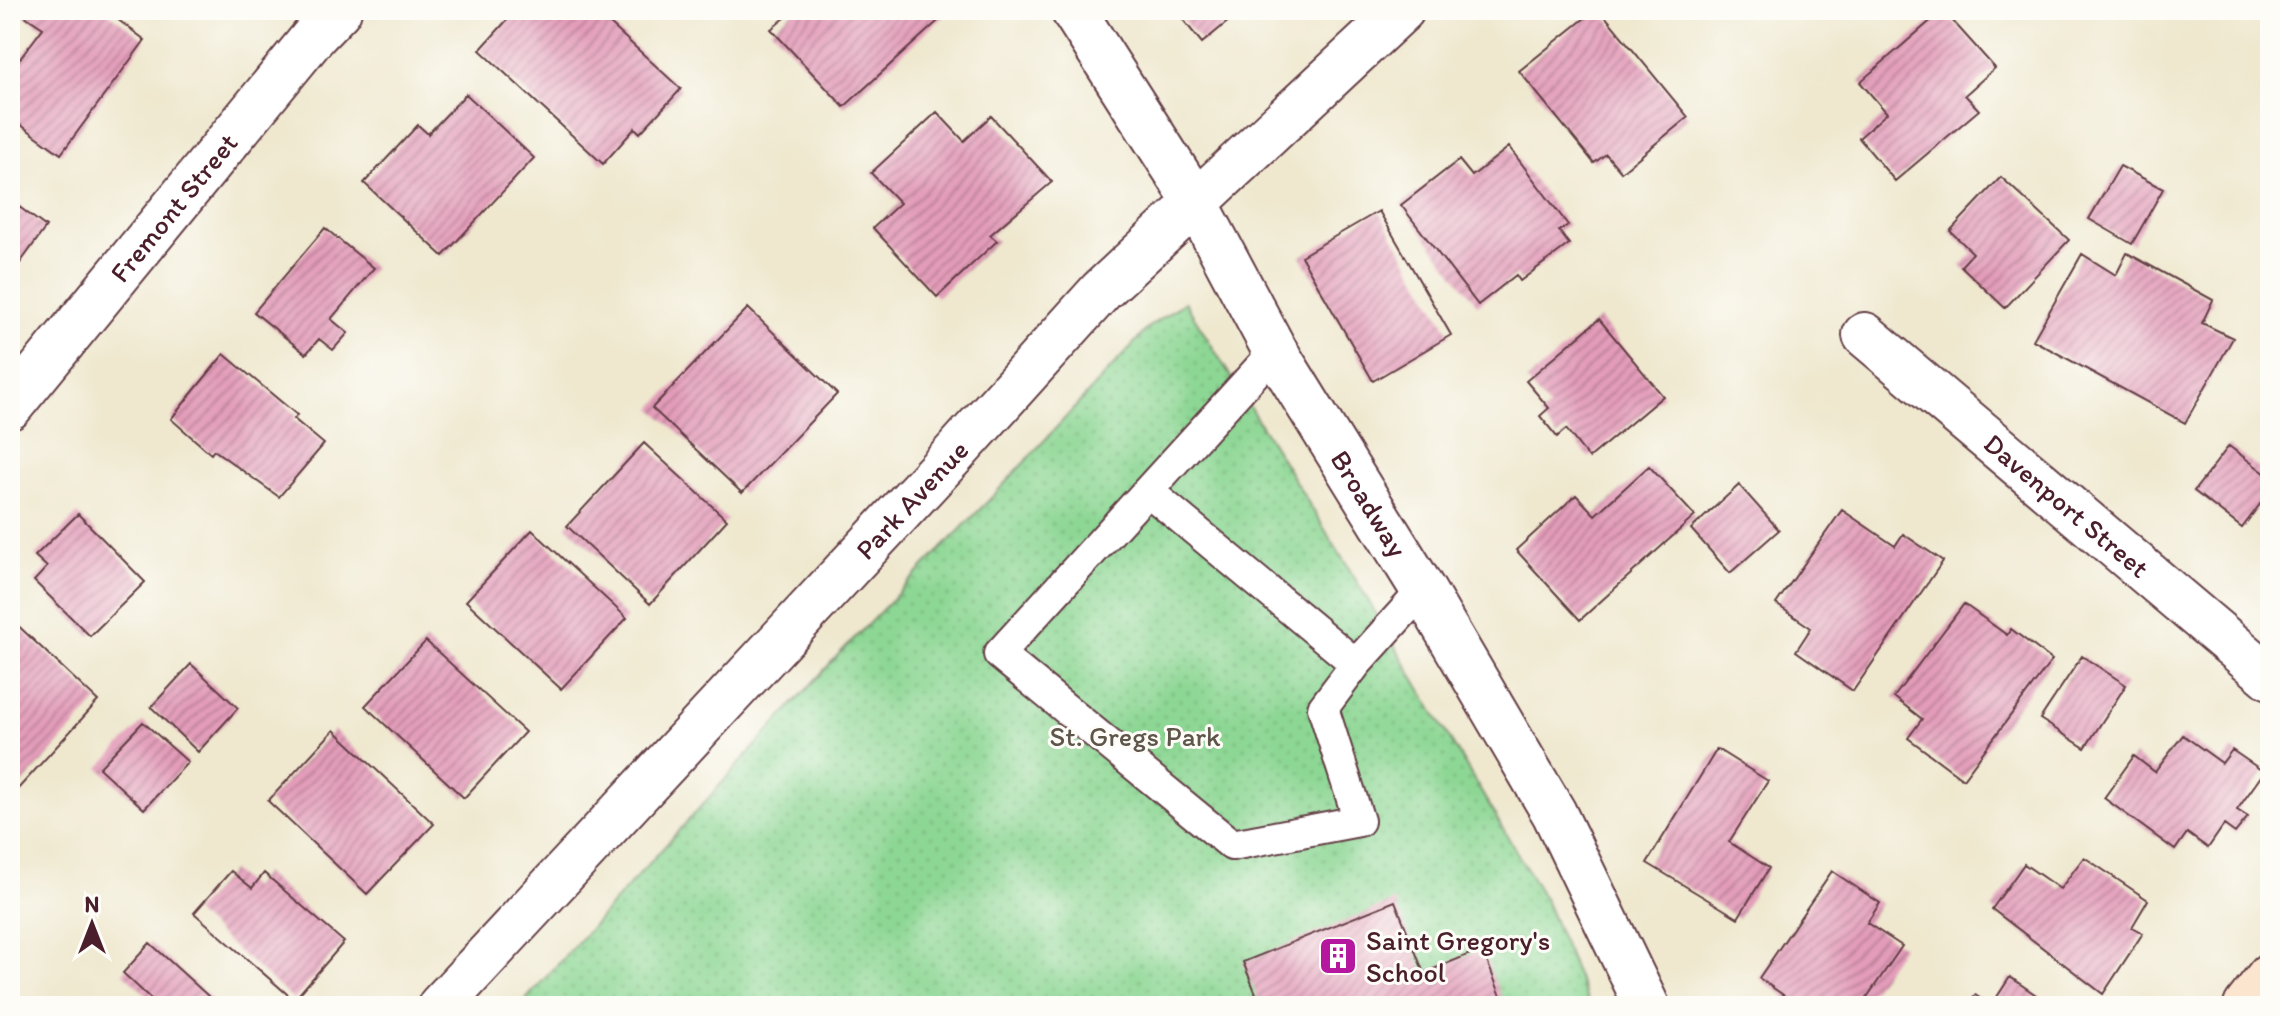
<svg xmlns="http://www.w3.org/2000/svg" width="2280" height="1016" font-family="Itim,sans-serif">
  <style>
    .park { fill: url(#park-dots); stroke: #6c7b60; stroke-width: 2 }
    .building { fill: url(#building-hatch) }
    .lines { fill: none; stroke-linecap: round; stroke-linejoin: round }
    .service-casing { stroke: #633d44; stroke-width: 34 }
    .minor-casing { stroke: #633d44; stroke-width: 48 }
    .secondary-casing { stroke: #633d44; stroke-width: 48 }
    .service { stroke: #fff; stroke-width: 30 }
    .minor { stroke: #fff; stroke-width: 44 }
    .secondary { stroke: #fce5cf; stroke-width: 44 }
    .labels { text-anchor: middle; dominant-baseline: central; stroke-width: 6; stroke-linejoin: round; paint-order: stroke }
    .street-label { font-size: 28px; fill: #4a1f2b; stroke: #fdfcf7 }
    .park-label { font-size: 28px; fill: #5e564a; stroke: #fdfcf7 }
    .poi-label { font-size: 28px; fill: #4a1f2b; stroke: #fdfcf7; text-anchor: start }
  </style>
  <defs>
    <pattern id="park-dots" width="8" height="8" patternUnits="userSpaceOnUse" patternTransform="scale(2)"><rect width="8" height="8" fill="#8dd794"/><path d="M2 2h.1M6 6h.1" fill="none" stroke="#7bb880" stroke-width="1.8" stroke-linecap="round"/></pattern>
    <pattern id="building-hatch" width="6" height="6" patternUnits="userSpaceOnUse" patternTransform="scale(2)"><rect width="6" height="6" fill="#e39cb9"/><path d="M-1 1l2-2M0 6l6-6M5 7l2-2" fill="none" stroke="#ba7f97"/></pattern>
  </defs>
  <rect width="100%" height="100%" fill="#fdfcf7"/>
  <filter id="ink" filterUnits="userSpaceOnUse"><feTurbulence type="fractalNoise" baseFrequency=".0125" numOctaves="2"/><feDisplacementMap in="SourceGraphic" scale="16" xChannelSelector="R" yChannelSelector="G"/><feConvolveMatrix kernelMatrix="1 2 1 2 8 2 1 2 1" color-interpolation-filters="sRGB"/></filter>
  <filter id="wash" filterUnits="userSpaceOnUse"><feTurbulence type="fractalNoise" baseFrequency=".006" numOctaves="4" result="noise"/><feDisplacementMap in="SourceGraphic" scale="32" xChannelSelector="R" yChannelSelector="G"/><feGaussianBlur stdDeviation="1.8" result="paint"/><feColorMatrix in="noise" values="0 0 0 0 0 0 0 0 0 0 0 0 0 0 0 0 0 1.4 0 .05"/><feComposite in="paint" operator="in"/></filter>
  <g filter="url(#wash)">
    <rect width="100%" height="100%" fill="#efe8cf"/>
    <path class="park" d="M1185,302L1362,590L1546,902L1590,1006H520L837,656L995,494L1150,326Z"/>
    <g id="blocks">
      <path class="building" d="M30,10H105L145,40L61,154L10,117V72L43,28L25,16Z
        M516,10H595L681,89L640,133L635,128L603,164L480,50Z
        M795,10H950L844,107L771,29Z
        M1175,10H1242L1202,43Z
        M1595,10H1600L1688,117L1621,172L1606,154L1594,163L1519,71Z
        M1943,10L1995,68L1965,95L1979,110L1895,181L1859,138L1887,113L1860,82Z
        M466,94L534,158L443,256L364,183L418,125L428,134Z
        M937,112L964,141L991,116L1052,182L990,235L997,241L937,297L873,228L900,203L871,173Z
        M1509,147L1568,225L1559,231L1569,244L1520,281L1516,275L1478,305L1401,205L1459,160L1472,176Z
        M2120,166L2163,189L2132,244L2089,219Z
        M2001,177L2069,240L2005,308L1961,266L1973,253L1950,231Z
        M10,200L46,227L10,277Z
        M1379,211L1451,335L1373,381L1301,256Z
        M325,228L374,268L331,319L348,333L333,350L319,339L306,354L254,312Z
        M2127,253L2213,300L2202,323L2233,338L2185,423L2033,340L2082,254L2116,275Z
        M748,308L837,394L742,493L652,408Z
        M1599,319L1663,396L1589,458L1566,429L1557,437L1540,416L1549,408L1526,381Z
        M224,354L297,415L294,419L324,444L279,497L214,450L211,454L171,419Z
        M644,443L727,520L650,604L567,526Z
        M2229,446L2270,477V491L2242,528L2194,491Z
        M1649,466L1695,516L1580,620L1516,550L1576,495L1595,515Z
        M1739,485L1779,530L1730,573L1691,529Z
        M1842,510L1895,546L1903,534L1943,561L1853,691L1796,651L1811,628L1776,604Z
        M78,514L145,582L90,636L34,581L47,567L35,556Z
        M532,530L627,618L561,689L466,601Z
        M1964,604L2007,635L2011,629L2052,660L1963,779L1908,738L1922,719L1894,697Z
        M10,618L98,701L16,791L10,785Z
        M426,641L525,732L464,798L365,706Z
        M2082,656L2126,685L2085,748L2040,719Z
        M191,664L238,708L198,752L151,707Z
        M143,722L188,762L144,809L99,768Z
        M334,730L434,824L367,894L268,801Z
        M2183,735L2222,763L2232,750L2264,772L2237,810L2248,817L2235,833L2224,825L2208,848L2187,833L2175,850L2104,798L2134,756L2155,772Z
        M1717,749L1768,781L1729,842L1769,868L1738,918L1647,863Z
        M2084,857L2148,900L2132,927L2143,933L2103,994L1992,909L2024,864L2060,889Z
        M231,871L252,888L264,873L344,942L294,1000L194,913Z
        M1832,871L1880,903L1867,923L1902,946L1861,1006H1780L1786,997L1759,978Z
        M1395,901L1424,973L1482,949L1505,1006H1261L1243,962Z
        M150,943L219,1006H145L151,999L123,973Z
        M2010,977L2052,1006H1967L1975,995L1991,1006Z"/>
    </g>
  </g>
  <g filter="url(#ink)">
    <use href="#blocks" fill-opacity="0" stroke="#633d44" stroke-width="2"/>
    <g class="lines">
      <g class="service-casing">
        <path id="service" d="M1275,351L999,654L1232,845L1359,821L1323,708L1356,664L1423,590
          M1148,491L1356,664"/>
      </g>
      <g class="minor-casing">
        <g id="minor">
          <path id="s1" d="M1073,10L1195,201L1275,351L1423,590L1554,813L1647,1006"/>
          <path id="s2" d="M1865,335L2270,677"/>
          <path id="s3" d="M10,407L314,36L339,10"/>
          <path id="s4" d="M440,1006L954,454L1101,291L1402,10"/>
        </g>
      </g>
      <g class="secondary-casing">
        <path id="secondary" d="M2246,1006L2270,975"/>
      </g>
      <use href="#service" class="service"/>
      <use href="#minor" class="minor"/>
      <use href="#secondary" class="secondary"/>
    </g>
  </g>
  <defs>
    <g id="building-square" transform="scale(2)"><rect x="-9" y="-9" width="18" height="18" rx="4" fill="#b5179e" stroke="#fdfcf7"/><path d="M-4-6H4V6H1V3H-1V6H-4ZM-2.5-4.3h1.7v1.8h-1.7ZM.8-4.3h1.7v1.8H.8ZM-2.5-1h1.7V.8h-1.7ZM.8-1h1.7V.8H.8Z" fill="#fff"/></g>
  </defs>
  <g fill-rule="evenodd">
    <use href="#building-square" x="1338" y="956"/>
  </g>
  <g class="labels">
    <g class="street-label">
      <text stroke="none"><textPath href="#s3" startOffset="258">Fremont Street</textPath></text>
      <text stroke="none"><textPath href="#s4" startOffset="692">Park Avenue</textPath></text>
      <text stroke="none"><textPath href="#s1" startOffset="576">Broadway</textPath></text>
      <text stroke="none"><textPath href="#s2" startOffset="264">Davenport Street</textPath></text>
    </g>
    <g class="park-label">
      <text x="1135" y="736">St. Gregs Park</text>
    </g>
    <g class="poi-label">
      <text x="1366" y="940">Saint Gregory's<tspan x="1366" dy="32">School</tspan></text>
    </g>
  </g>
  <rect width="2280" height="1016" fill="none" stroke="#fdfcf7" stroke-width="40"/>
  <g transform="translate(92 924)" stroke="#fdfcf7" stroke-width="6" paint-order="stroke">
  <path d="M0-6L14 30L0 20L-14 30Z" fill="#4a1f2b"/>
  <text y="-12" font-size="22" font-weight="bold" text-anchor="middle" fill="#4a1f2b">N</text>
  </g>
</svg>
